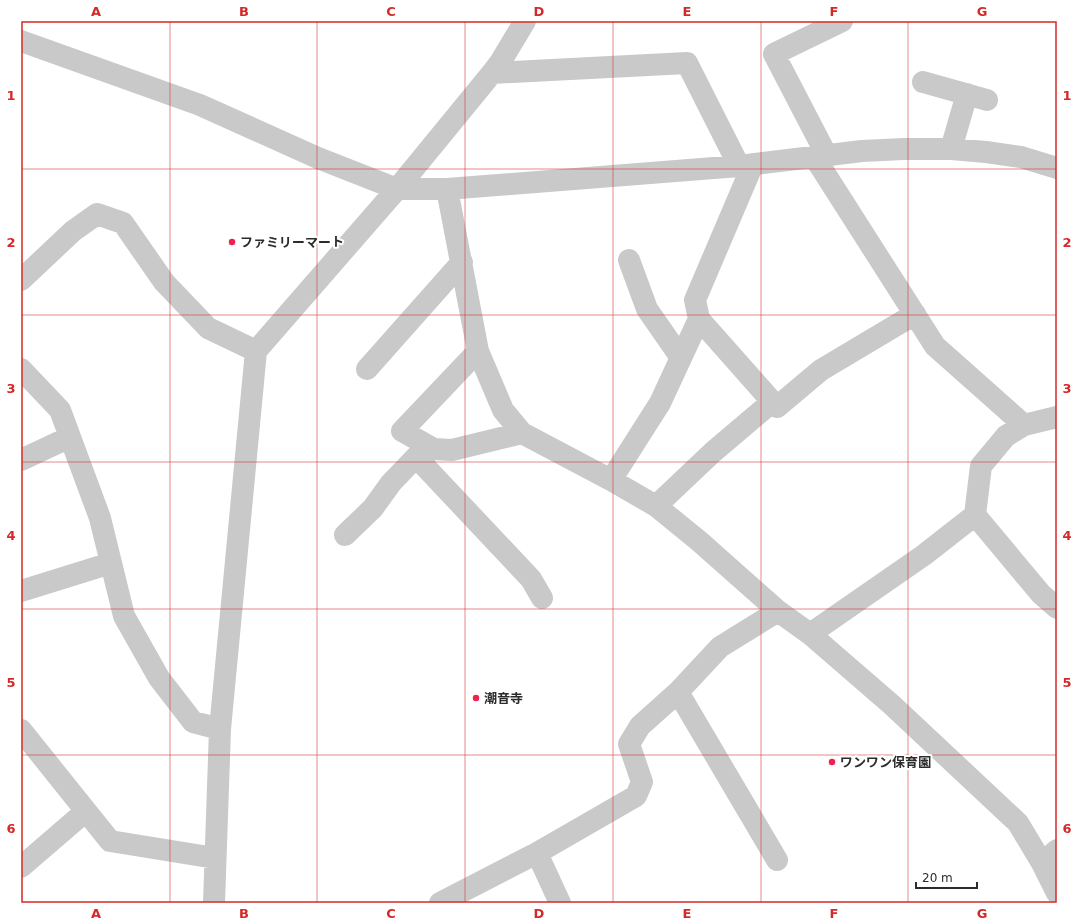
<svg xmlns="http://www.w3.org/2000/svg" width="1078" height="924" font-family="'DejaVu Sans','Noto Sans JP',sans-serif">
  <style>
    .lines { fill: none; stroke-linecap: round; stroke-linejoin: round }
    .minor { stroke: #c9c9c9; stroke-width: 22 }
    .grid { fill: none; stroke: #d62828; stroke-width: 1; stroke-opacity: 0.55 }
    .poi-dot { fill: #f1204f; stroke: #fff; stroke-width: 1.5 }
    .labels { text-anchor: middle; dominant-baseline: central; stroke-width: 4; stroke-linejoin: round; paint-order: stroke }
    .poi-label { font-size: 13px; font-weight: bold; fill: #2c2c2c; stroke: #fff; text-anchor: start }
    .neatline { fill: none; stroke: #d62828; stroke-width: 1.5 }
    .grid-label { font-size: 13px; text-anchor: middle; font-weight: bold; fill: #d62828 }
  </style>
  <rect width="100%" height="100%" fill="#fff"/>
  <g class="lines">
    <path class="minor" d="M21,41L200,105L318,158L397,189H447L739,166L862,151L904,149H951L986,152L1021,157L1057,168
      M492,73L687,63L739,166
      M923,82L987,100
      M951,149L967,94
      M827,156L774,54L842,21
      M815,158L935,346L1024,425
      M447,189L478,351L503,410L522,433L611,480L656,506L699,541L778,611L810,634L892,705L1018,823L1042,863L1057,893
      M629,260L647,309L681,358
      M21,280L73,231L97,214L123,223L164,282L208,328L256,351
      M699,319L777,407L821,370L915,314
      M21,369L60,410L100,518L124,616L159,678L193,722L220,729
      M367,369L462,262
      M434,449L402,431L478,351
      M416,457L531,579L542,598
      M21,460L70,437
      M611,480L660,403L699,319L695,300L753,164
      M656,506L713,452L772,402
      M975,515L1041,594L1057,608
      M345,535L373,508L391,483L416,457L434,449L452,450L522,433
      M21,591L111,563
      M810,634L924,555L975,515L981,466L1006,436L1024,425L1057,417
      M678,692L777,860
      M21,730L110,841L215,858
      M537,853L560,903
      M1042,863L1057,850
      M21,867L86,811
      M214,903L220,729L256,351L397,189L492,73L501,61L525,21
      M440,903L537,853L636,796L642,782L629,744L640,726L678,692L720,647L778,611"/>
  </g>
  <path class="grid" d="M170,21V903M317,21V903M465,21V903M613,21V903M761,21V903M908,21V903M21,169H1057M21,315H1057M21,462H1057M21,609H1057M21,755H1057"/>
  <g class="poi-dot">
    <circle cx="232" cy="242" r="4"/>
    <circle cx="476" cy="698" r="4"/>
    <circle cx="832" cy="762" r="4"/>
  </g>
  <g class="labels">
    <g class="poi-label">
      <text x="240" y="242">ファミリーマート</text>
      <text x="484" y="698">潮音寺</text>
      <text x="840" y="762">ワンワン保育園</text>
    </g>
  </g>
  <rect width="1078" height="924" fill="none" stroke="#ffffff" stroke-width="44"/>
  <path d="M916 882v6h61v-6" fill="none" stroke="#2c2c2c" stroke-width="2"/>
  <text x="922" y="882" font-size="12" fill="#2c2c2c" stroke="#ffffff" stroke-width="3" paint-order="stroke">20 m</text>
  <rect x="22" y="22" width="1034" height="880" class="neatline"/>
  <g class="grid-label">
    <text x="96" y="16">A</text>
    <text x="244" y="16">B</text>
    <text x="391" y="16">C</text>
    <text x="539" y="16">D</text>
    <text x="687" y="16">E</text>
    <text x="834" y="16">F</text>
    <text x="982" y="16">G</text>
    <text x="11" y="100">1</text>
    <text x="1067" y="100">1</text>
    <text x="11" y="247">2</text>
    <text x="1067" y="247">2</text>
    <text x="11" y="393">3</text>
    <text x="1067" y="393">3</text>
    <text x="11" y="540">4</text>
    <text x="1067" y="540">4</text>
    <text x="11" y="687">5</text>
    <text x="1067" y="687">5</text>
    <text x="11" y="833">6</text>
    <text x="1067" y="833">6</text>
    <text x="96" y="918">A</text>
    <text x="244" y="918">B</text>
    <text x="391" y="918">C</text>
    <text x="539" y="918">D</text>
    <text x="687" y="918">E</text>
    <text x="834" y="918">F</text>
    <text x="982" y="918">G</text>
  </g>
</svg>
